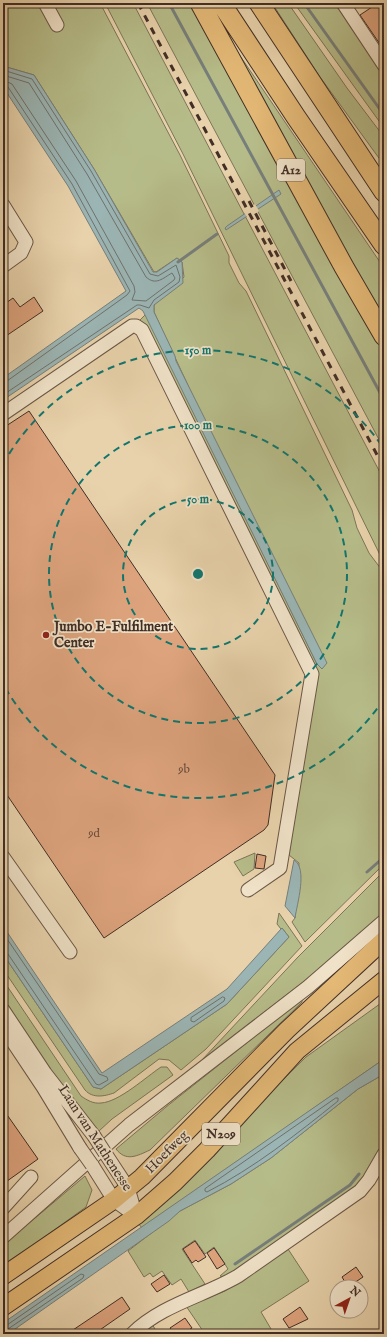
<svg xmlns="http://www.w3.org/2000/svg" width="387" height="1337" font-family="'IM FELL English',serif">
  <style>
    .green { fill: #b6bc89; stroke: #7c7558 }
    .water { fill: #9bb5b4; stroke: #777f7b }
    .pier { fill: #e8d2ab }
    .lines { fill: none; stroke-linecap: round; stroke-linejoin: round }
    .shore { stroke: #6e726d; stroke-width: 1 }
    .stream { stroke: #777f7b; stroke-width: 3 }
    .building { fill: #dda37d; stroke: #412e26 }
    .minor-casing { stroke: #6b5747; stroke-width: 15 }
    .major-casing { stroke: #412e26; stroke-width: 19 }
    .highway-casing { stroke: #412e26; stroke-width: 21 }
    .minor { stroke: #f0e2c8; stroke-width: 13 }
    .major { stroke: #e4b976; stroke-width: 17 }
    .highway { stroke: #e4b976; stroke-width: 19 }
    .rail { stroke: #412e26; stroke-width: 3; stroke-dasharray: 7 7; stroke-linecap: butt }
    .minor-bridge-casing { stroke: #6b5747; stroke-width: 15; stroke-linecap: butt }
    .minor-bridge { stroke: #f0e2c8; stroke-width: 13 }
    .ring { fill: none; stroke: #0f766e; stroke-width: 2; stroke-dasharray: 7 5 }
    .poi-dot { fill: #8f2418; stroke: #f0e2c8; stroke-width: 1.5 }
    .labels { text-anchor: middle; dominant-baseline: central; stroke-width: 3.5; stroke-linejoin: round; paint-order: stroke }
    .number-label { font-size: 12px; fill: #684b3c }
    .shield { fill: #f0e2c8; stroke: #766457; stroke-width: 1 }
    .shield-label { font-size: 13px; font-weight: bold; fill: #412e26 }
    .poi-label { font-size: 14px; font-weight: bold; fill: #412e26; stroke: #f0e2c8; text-anchor: start }
    .street-label { font-size: 14px; fill: #412e26; stroke: #f0e2c8 }
    .centre { fill: #0f766e; stroke: #f0e2c8; stroke-width: 2 }
    .ring-label { font-size: 12px; text-anchor: middle; font-weight: bold; fill: #0f766e; stroke: #f0e2c8; stroke-width: 3.5; stroke-linejoin: round; paint-order: stroke }
  </style>
  <rect width="100%" height="100%" fill="#e8d2ab"/>
  <filter id="stains"><feTurbulence type="fractalNoise" baseFrequency=".005" numOctaves="4"/><feColorMatrix values="0 0 0 0 .2 0 0 0 0 .09 0 0 0 0 .02 0 0 0 .5 -.17"/></filter>
  <radialGradient id="worn" r=".72"><stop offset=".6" stop-color="#630" stop-opacity="0"/><stop offset="1" stop-color="#630" stop-opacity=".3"/></radialGradient>
  <path class="green" d="M3,3H100L180,155L229,256V263L239,283L246,291L352,510L357,528L369,553L384,573V864L305,942L292,922L295,918L299,863L289,855L316,672L139,321L146,314L317,664L154,312V305L184,277L182,262L177,258L156,272H154L94,169L34,75L3,66Z
    M105,3H133L384,480V563L183,154Z
    M147,3H191L346,288L384,351V449Z
    M272,3H288L347,88L384,137V165L320,77Z
    M294,3H335L384,76V128Z
    M209,10L384,268V330Z
    M255,853L254,869L243,876L234,862Z
    M384,871V912L316,972L201,1061L298,957Z
    M279,913L302,946L206,1049L181,1070L169,1060L159,1059L114,1093C105,1096 93,1099 85,1090L3,969V954L93,1087L101,1089L227,1004L289,937L282,928L281,929L277,924Z
    M3,980L81,1096C87,1100 93,1104 101,1103C119,1102 146,1077 161,1067H167L173,1075L112,1119L99,1131L92,1124H89L3,1005Z
    M302,999V1002L150,1150C137,1156 126,1162 116,1149L166,1107Z
    M384,1001V1059L142,1228L138,1223L306,1057Z
    M384,1074V1146L368,1173L351,1192L225,1277L220,1276L228,1269L214,1247L205,1254L195,1240L182,1249L205,1284L189,1292L181,1279L172,1285L162,1271L153,1277L150,1273L144,1277L128,1251L180,1211L231,1184L271,1158L358,1089Z
    M85,1176L92,1190L86,1207L3,1267V1245Z
    M288,1249L309,1281L261,1312L274,1334H205L186,1306L225,1291Z
    M152,1324L158,1334H139Z"/>
  <path class="water" d="M3,66L34,75L94,169L153,272H157L177,258L182,262L183,283L154,305V312L175,356L176,361L327,663L322,669L317,664L143,311L139,308L3,400V378L126,291L68,186L3,87Z
    M279,190L281,194L226,230L225,228L227,226Z
    M294,860C308,868 297,904 295,918L285,906Z
    M3,926L102,1073L227,989L281,929L282,928L289,937L227,1004L101,1089L93,1087L3,954Z
    M384,1059V1074L358,1089L271,1158L231,1184L180,1211L169,1221L8,1334H3V1323Z"/>
  <path class="pier" d="M255,204L259,211L248,219L244,212Z"/>
  <g class="lines">
    <path class="shore" d="M3,70L32,79L91,171L150,274L158,276L176,265L180,277L179,282L154,300L149,308L140,305H137L3,395
      M3,75L29,83L87,174L146,277C156,286 163,278 172,273L175,278L174,280L146,301L132,300L135,292L134,286L76,181L12,84L3,80
      M3,85L8,87L72,184L130,291L127,295L7,381H3
      M3,933L99,1074L107,1077L108,1080L99,1085L96,1084L8,954L3,952
      M223,997L225,998L224,1001L194,1022L191,1021V1018Z
      M336,1098H338V1101C297,1134 254,1168 207,1192L205,1191V1189Z
      M3,1326L7,1325L81,1274L84,1275L83,1278L8,1329L6,1334"/>
    <path class="stream" d="M169,3L384,400
      M304,3L384,115
      M382,123L384,121
      M178,262L217,234
      M367,872L384,857
      M235,1264L350,1185L359,1174"/>
  </g>
  <path class="building" d="M378,3H384V50L360,15Z
    M34,297L43,311L3,338V305L13,298L20,307Z
    M29,411L275,775L268,825L264,830L104,938L3,789V428Z
    M257,854L266,856L264,869L255,868Z
    M3,1109L38,1159L3,1184Z
    M195,1241L206,1257L198,1262L196,1260L192,1263L183,1249Z
    M214,1248L225,1264L217,1269L207,1253Z
    M356,1267L363,1277L348,1287L342,1277Z
    M164,1275L170,1284L157,1292L151,1284Z
    M122,1297L130,1309L94,1334H67Z
    M300,1307L308,1319L289,1328L283,1319Z
    M185,1318L192,1328L182,1334H174L170,1328Z"/>
  <g class="lines">
    <g class="minor-casing">
      <path id="minor" d="M45,3L57,25
        M343,3L384,65
        M3,205L26,242L21,253L3,266
        M3,414L132,326H136L142,330L312,674L280,868L248,890
        M3,857L70,952
        M3,1010L45,1073L94,1136
        M3,1027L43,1087L80,1148
        M105,1153L128,1188L136,1216
        M92,1165L114,1200L136,1216
        M3,1208L31,1177
        M3,1237L129,1125L308,987L384,921
        M132,1334C161,1305 204,1296 238,1276L360,1191L369,1180L384,1154"/>
    </g>
    <g class="major-casing">
      <path id="major" d="M3,1276L114,1200L142,1177L287,1030L384,940
        M3,1307L136,1216L175,1182L207,1150L297,1051L384,980"/>
    </g>
    <g class="highway-casing">
      <path id="highway" d="M200,3L344,267L384,336
        M221,3L296,117L384,245
        M259,3L384,192"/>
    </g>
    <use href="#minor" class="minor"/>
    <use href="#major" class="major"/>
    <use href="#highway" class="highway"/>
    <path class="rail" d="M138,3L384,468
      M249,201L291,281"/>
    <g class="minor-bridge-casing">
      <path id="minor-bridge" d="M94,1136L105,1153
        M80,1148L92,1165"/>
    </g>
    <use href="#minor-bridge" class="minor-bridge"/>
  </g>
  <g class="ring">
    <circle cx="198" cy="574" r="75"/>
    <circle cx="198" cy="574" r="149"/>
    <path d="M384 699A224 224 0 0 1 3 684M3 464A224 224 0 0 1 384 449"/>
  </g>
  <circle class="poi-dot" cx="46" cy="635" r="4"/>
  <g class="labels">
    <g class="number-label">
      <text x="184" y="769">9b</text>
      <text x="94" y="833">9d</text>
    </g>
    <g class="shield">
      <rect x="277" y="159" width="28" height="22" rx="3"/>
      <rect x="202" y="1123" width="38" height="22" rx="3"/>
    </g>
    <g class="shield-label">
      <text x="291" y="170">A12</text>
      <text x="221" y="1134">N209</text>
    </g>
    <g class="poi-label">
      <text x="54" y="627">Jumbo E-Fulfilment<tspan x="54" dy="16">Center</tspan></text>
    </g>
    <g class="street-label">
      <text transform="translate(95 1138) rotate(57)">Laan van Mathenesse</text>
      <text transform="translate(167 1152) rotate(-45)">Hoefweg</text>
    </g>
  </g>
  <circle cx="198" cy="574" r="6" class="centre"/>
  <g class="ring-label">
    <text x="198" y="354">150 m</text>
    <text x="198" y="429">100 m</text>
    <text x="198" y="503">50 m</text>
  </g>
  <rect width="387" height="1337" fill="none" stroke="#e8d2ab" stroke-width="16"/>
  <rect x="4" y="4" width="379" height="1329" fill="none" stroke="#412e26" stroke-width="2"/>
  <rect x="8" y="8" width="371" height="1321" fill="none" stroke="#412e26"/>
  <g transform="translate(349 1299) rotate(40)"><circle r="19" fill="#f0e2c8" stroke="#aa9a87"/>
  <path d="M0-3L7 15L0 10L-7 15Z" fill="#8f2418"/>
  <text y="-6" font-size="11" font-weight="bold" text-anchor="middle" fill="#412e26">N</text>
  </g>
  <rect width="100%" height="100%" filter="url(#stains)"/>
  <rect width="100%" height="100%" fill="url(#worn)"/>
</svg>
